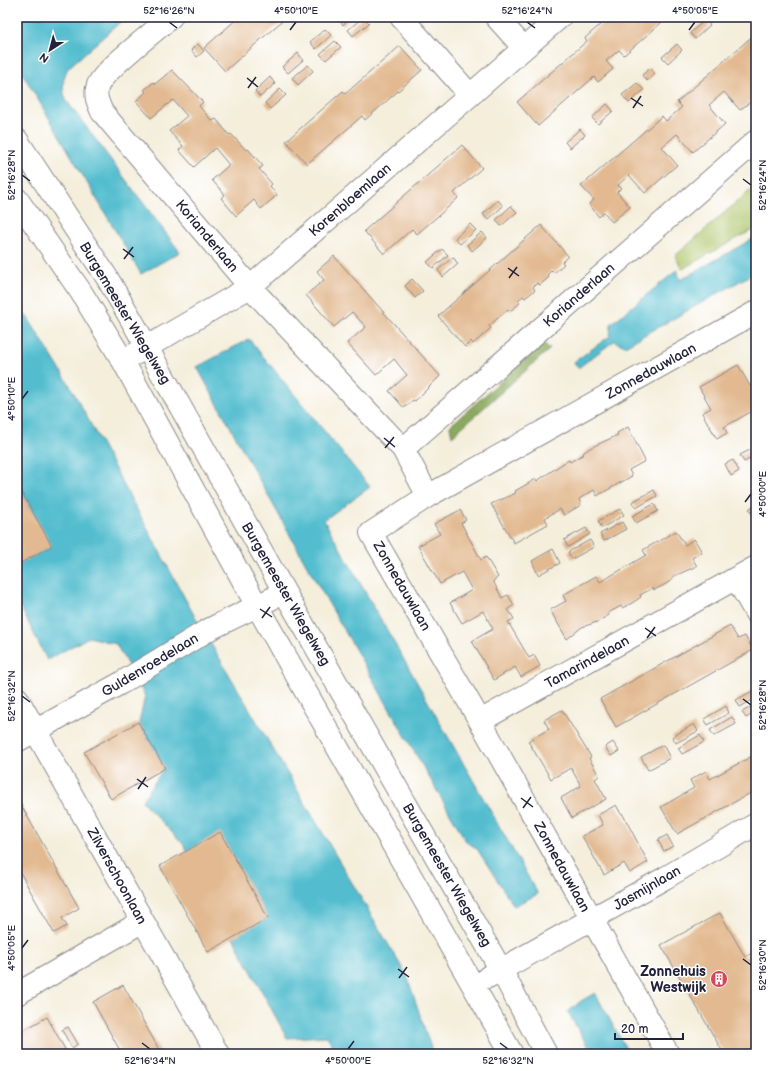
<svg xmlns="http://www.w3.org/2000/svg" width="773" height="1071" font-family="'Balsamiq Sans',sans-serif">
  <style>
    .green { fill: #adc469; stroke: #687352 }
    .forest { fill: #8aaa5d; stroke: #56664c }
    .water { fill: #53bdcf; stroke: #3a7085 }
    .building { fill: #e2b990 }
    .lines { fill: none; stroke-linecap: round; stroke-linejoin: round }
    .minor-casing { stroke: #8b888b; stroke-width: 24 }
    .minor { stroke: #fff; stroke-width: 22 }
    .ticks { fill: none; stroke: #22223b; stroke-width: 1.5 }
    .labels { text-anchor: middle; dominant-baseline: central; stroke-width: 3; stroke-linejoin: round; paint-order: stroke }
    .street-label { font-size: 14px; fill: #22223b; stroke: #fff }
    .poi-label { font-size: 14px; font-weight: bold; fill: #22223b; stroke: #fff; text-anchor: end }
    .neatline { fill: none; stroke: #22223b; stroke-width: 1.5 }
    .ticks-label { font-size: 10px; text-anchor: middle; fill: #22223b }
  </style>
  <rect width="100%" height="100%" fill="#fff"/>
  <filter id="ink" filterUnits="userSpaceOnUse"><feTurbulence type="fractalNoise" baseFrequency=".025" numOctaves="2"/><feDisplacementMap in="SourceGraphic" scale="8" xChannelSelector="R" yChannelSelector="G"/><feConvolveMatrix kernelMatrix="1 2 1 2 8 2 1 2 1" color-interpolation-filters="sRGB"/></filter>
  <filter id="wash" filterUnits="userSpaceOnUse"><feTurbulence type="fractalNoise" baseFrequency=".012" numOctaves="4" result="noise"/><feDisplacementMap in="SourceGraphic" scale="16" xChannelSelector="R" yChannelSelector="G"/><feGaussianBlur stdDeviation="0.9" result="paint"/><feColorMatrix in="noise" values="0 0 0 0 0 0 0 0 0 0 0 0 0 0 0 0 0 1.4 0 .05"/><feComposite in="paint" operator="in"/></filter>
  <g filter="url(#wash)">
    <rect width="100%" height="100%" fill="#f4eedb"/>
    <path class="green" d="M756,185V228L682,269L675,256Z"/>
    <path class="forest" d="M544,343L550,349L452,436L450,426Z"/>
    <path class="water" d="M22,17H126L68,68C62,80 62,88 66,100L180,252L141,274L17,64V24Z
      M756,237V272L625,346L614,341L578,368L574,362L610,336L611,324L677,270L680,280Z
      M17,305L28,318L69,384L194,615L407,976L433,1054H338L327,1036L287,1038L183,844L142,801L164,768L139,723L145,696L116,644L89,637L47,660L17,600V565L51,546L17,484Z
      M249,339L370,487L324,520L538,894L514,906L477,849L466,841L306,564L197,367Z
      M595,993L629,1054H592L568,1012L581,1001Z"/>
    <g id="blocks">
      <path class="building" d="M239,17H281L279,18L282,21L225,71L204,48Z
        M339,17H352L343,25L338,18Z
        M363,17L369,23L353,36L348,30Z
        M609,17H668L624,55L619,50L606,61L613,69L598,82L594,77L538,126L517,102L587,41L585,38Z
        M705,20L710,25L695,39L690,33Z
        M325,29L331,35L316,49L310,42Z
        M756,33V97L740,110L724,92L709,105L725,124L693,152L677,134L662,147L677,165L645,193L629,175L618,185L621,188L617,192L630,207L612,222L604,212L599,217L589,204L594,200L581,186L662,116L666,121L682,107L677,102Z
        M335,41L341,47L326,60L320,54Z
        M198,44L204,51L197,57L191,50Z
        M677,44L682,50L668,63L662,57Z
        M400,46L422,70L365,120L362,116L307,164L286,141L343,91L345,94Z
        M298,53L303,60L288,73L282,67Z
        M308,65L313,71L298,85L292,78Z
        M650,68L655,74L647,81L642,75Z
        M172,70L203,102L199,106L212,121L216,119L229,135L231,134L246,150L248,149L263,166L259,169L272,184L270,186L277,195L261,209L254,200L236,216L221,198L225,195L212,180L229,165L215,148L194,167L179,150L183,146L169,131L187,116L173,100L151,118L136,101L146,92L144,90L154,82L155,84Z
        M270,77L275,84L260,97L255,91Z
        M637,83L644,90L629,103L622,95Z
        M280,89L286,95L270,109L265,103Z
        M607,104L613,111L598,124L592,118Z
        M580,129L585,135L570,148L565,142Z
        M462,145L482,168L454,193L458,198L445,210L417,234L412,229L384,254L364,231Z
        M498,200L503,206L488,220L483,214Z
        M511,206L517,212L501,226L496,220Z
        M470,224L476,230L460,244L455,238Z
        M541,225L568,256L562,262L564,264L554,273L552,270L547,275L549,277L540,285L537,283L533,287L535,290L525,298L523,296L518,300L520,303L510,311L508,309L489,326L491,328L473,344L471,341L465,347L438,316Z
        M482,232L487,238L472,251L467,245Z
        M442,249L448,255L433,268L427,262Z
        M334,256L440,376L415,401L413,400L404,408L389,391L407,375L394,359L376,375L347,343L366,327L352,312L334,327L306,295L324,280L317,271Z
        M453,257L458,264L443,277L438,270Z
        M412,279L423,291L415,298L405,286Z
        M738,365L750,386L756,383V409L724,427L727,433L717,439L702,413L711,408L699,387Z
        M628,427L645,461L629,470L632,476L597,496L594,490L579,499L581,505L564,515L560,509L545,518L548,524L514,543L491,504L516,493L515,491L536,479L537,481L562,464L569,460L570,462L584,454L583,453L590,448L618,435L617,433Z
        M756,447V455L744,462L740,455Z
        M733,460L739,471L731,476L725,464Z
        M17,484L52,546L17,565Z
        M654,490L657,496L636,508L632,502Z
        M654,504L658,511L636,523L632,516Z
        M756,505V521L749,509Z
        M620,509L624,515L602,528L598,521Z
        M460,510L466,520L461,523L481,560L486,557L498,577L493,581L502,598L508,595L514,605L508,609L514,619L508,622L529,658L534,655L540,666L521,677L515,667L494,680L472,641L493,629L483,611L462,623L450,603L472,590L462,572L440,584L418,546L440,534L434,524Z
        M622,522L626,529L604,541L600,534Z
        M586,528L590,534L568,547L564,540Z
        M676,531L685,545L694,539L702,552L692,558L697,566L672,577L673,579L666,584L654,590L653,588L640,595L641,597L632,603L622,608L621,606L608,613L609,615L597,622L582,627L567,639L550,610L566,601L563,595L596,576L600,582L631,564L646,555L643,550Z
        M590,540L594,547L572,559L568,552Z
        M553,549L560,563L538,575L532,561Z
        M730,626L738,639L745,636L753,650L616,727L600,699Z
        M756,689V698L740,707L736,700Z
        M756,704V712L746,718L742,712Z
        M726,706L729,713L708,725L704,719Z
        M562,710L591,757L589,758L599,776L595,779L606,799L572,818L561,798L581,786L571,768L551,779L528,741L549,729L544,720Z
        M732,717L736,724L714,736L710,730Z
        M138,722L165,768L111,799L84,752Z
        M694,724L698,731L676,743L672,737Z
        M700,735L704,742L682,754L678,748Z
        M613,742L619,751L611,756L605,747Z
        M663,745L670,758L648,770L641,757Z
        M756,754V790L677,834L661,807L694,788L690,780L706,771L710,779Z
        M17,798L79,908L62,918L67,926L54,933L17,867Z
        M616,805L621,814L622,813L648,862L630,873L624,863L604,875L582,836L603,825L598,815Z
        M220,832L268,918L208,952L160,866Z
        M667,835L673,846L664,851L658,840Z
        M720,913L745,957L756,951V1054H724L661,945Z
        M123,985L161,1053V1054H122L93,1002Z
        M47,1017L66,1051L61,1054H17V1034Z
        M68,1027L78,1044L72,1048L62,1030Z"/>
    </g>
  </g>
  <g filter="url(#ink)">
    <use href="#blocks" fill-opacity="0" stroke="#8b888b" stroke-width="1"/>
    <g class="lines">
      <g class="minor-casing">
        <path id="minor" d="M171,17C155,31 105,69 98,85C94,95 98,103 102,112L250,287L403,449L428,496
          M401,17L470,95
          M496,17L524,48
          M17,140L106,276L131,319L285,593L501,970L546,1054
          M17,199L81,292L123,361L257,606L512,1054
          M135,354L250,287L560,17
          M403,449L756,141
          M736,578L756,613
          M17,698L218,1054
          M480,721L756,567
          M17,741L121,683L208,630L271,599
          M488,977L665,878L756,824
          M17,994L143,921
          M668,1054L480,721L371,533L428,496L756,312"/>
      </g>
      <use href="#minor" class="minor"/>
    </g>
  </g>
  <path class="ticks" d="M169,22L177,28M527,22L535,28M290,30L296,22M689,30L695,22M247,78L258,87M248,88L256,77M631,98L643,106M633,108L641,96M22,175L30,181M743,179L751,185M123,249L134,257M124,259L133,247M508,268L519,276M509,278L517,267M22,399L28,391M384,438L395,447M385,448L394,437M745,502L751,494M260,609L272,617M262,618L270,607M645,628L656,636M647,638L655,627M22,696L30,702M743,699L751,705M137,779L148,787M138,789L146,777M521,798L533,807M523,808L531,797M22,948L28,940M743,959L751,965M398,969L409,977M399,978L407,967M142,1043L150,1049M500,1043L508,1049M348,1049L354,1041"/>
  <defs>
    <g id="building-disc" transform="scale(0.9)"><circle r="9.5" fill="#d1495b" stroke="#fff"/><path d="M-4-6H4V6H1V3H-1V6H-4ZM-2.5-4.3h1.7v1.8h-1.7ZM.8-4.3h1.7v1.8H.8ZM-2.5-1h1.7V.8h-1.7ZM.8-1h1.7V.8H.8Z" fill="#fff"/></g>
  </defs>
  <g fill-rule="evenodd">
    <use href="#building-disc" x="719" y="979"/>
  </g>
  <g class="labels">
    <g class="street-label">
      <text transform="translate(350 200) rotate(-41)">Korenbloemlaan</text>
      <text transform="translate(207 236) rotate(50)">Korianderlaan</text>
      <text transform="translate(579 295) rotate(-41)">Korianderlaan</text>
      <text transform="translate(125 313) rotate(59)">Burgemeester Wiegelweg</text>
      <text transform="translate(651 371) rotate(-29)">Zonnedauwlaan</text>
      <text transform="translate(402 586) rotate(60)">Zonnedauwlaan</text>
      <text transform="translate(286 594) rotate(60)">Burgemeester Wiegelweg</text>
      <text transform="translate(587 662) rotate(-29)">Tamarindelaan</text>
      <text transform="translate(150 665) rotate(-31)">Guldenroedelaan</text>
      <text transform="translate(562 867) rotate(61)">Zonnedauwlaan</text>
      <text transform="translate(447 875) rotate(60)">Burgemeester Wiegelweg</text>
      <text transform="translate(117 876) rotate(61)">Zilverschoonlaan</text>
      <text transform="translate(647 888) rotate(-30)">Jasmijnlaan</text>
    </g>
    <g class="poi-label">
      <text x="706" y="971">Zonnehuis<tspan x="706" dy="16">Westwijk</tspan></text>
    </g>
  </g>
  <rect width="773" height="1071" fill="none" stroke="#fff" stroke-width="44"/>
  <g transform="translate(50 50) rotate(216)" stroke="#ffffff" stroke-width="3" paint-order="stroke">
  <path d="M0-3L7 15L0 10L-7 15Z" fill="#22223b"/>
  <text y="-6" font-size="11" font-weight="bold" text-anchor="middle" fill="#22223b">N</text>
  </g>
  <path d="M615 1033v6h68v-6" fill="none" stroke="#22223b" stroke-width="2"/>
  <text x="621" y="1033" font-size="12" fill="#22223b" stroke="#ffffff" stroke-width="3" paint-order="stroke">20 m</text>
  <rect x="22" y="22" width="729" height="1027" class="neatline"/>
  <g class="ticks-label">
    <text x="169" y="14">52°16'26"N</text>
    <text x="296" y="14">4°50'10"E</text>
    <text x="527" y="14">52°16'24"N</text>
    <text x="695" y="14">4°50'05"E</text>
    <text transform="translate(11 175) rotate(-90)" y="4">52°16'28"N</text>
    <text transform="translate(762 185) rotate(-90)" y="4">52°16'24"N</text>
    <text transform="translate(11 399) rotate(-90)" y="4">4°50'10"E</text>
    <text transform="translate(762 494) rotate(-90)" y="4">4°50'00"E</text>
    <text transform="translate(11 696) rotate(-90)" y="4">52°16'32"N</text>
    <text transform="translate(762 705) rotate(-90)" y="4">52°16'28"N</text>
    <text transform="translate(11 948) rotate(-90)" y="4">4°50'05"E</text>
    <text transform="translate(762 965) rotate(-90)" y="4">52°16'30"N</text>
    <text x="150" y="1064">52°16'34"N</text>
    <text x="348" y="1064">4°50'00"E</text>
    <text x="508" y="1064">52°16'32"N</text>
  </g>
</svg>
